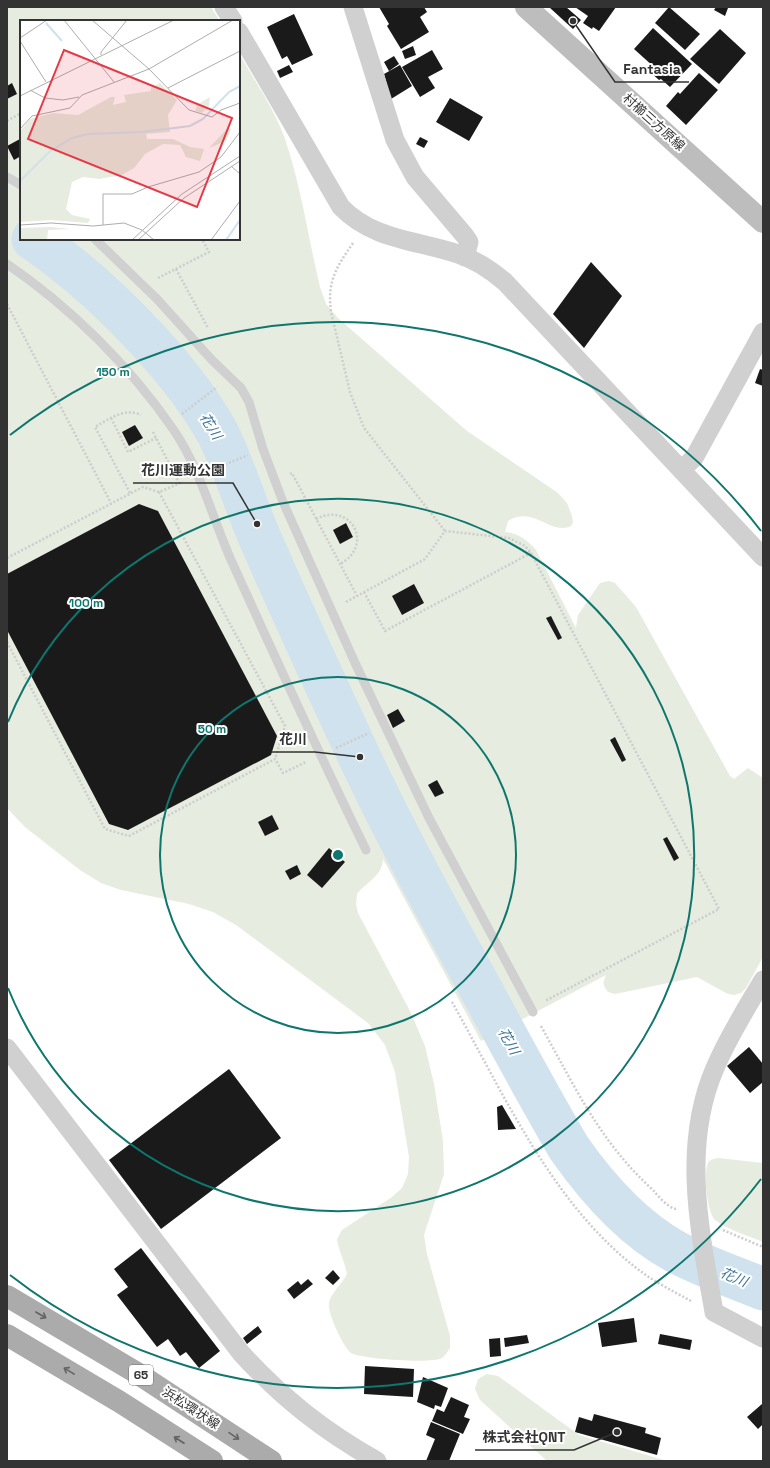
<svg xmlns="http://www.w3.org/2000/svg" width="770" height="1468" font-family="'Space Grotesk','Noto Sans JP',sans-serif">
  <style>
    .green { fill: #e6ecdf }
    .water { fill: #cfe2ee }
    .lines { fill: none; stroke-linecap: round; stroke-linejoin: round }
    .river { stroke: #cfe2ee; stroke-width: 43 }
    .building { fill: #1a1a1a }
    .path { stroke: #cdcdcd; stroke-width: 2.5; stroke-dasharray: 2 2; stroke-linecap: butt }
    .lane { stroke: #d0d0d0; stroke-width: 9 }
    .street { stroke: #d0d0d0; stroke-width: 19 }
    .secondary { stroke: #bdbdbd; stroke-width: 22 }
    .primary { stroke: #ababab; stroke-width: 22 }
    .oneway { stroke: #636363 }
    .ring { fill: none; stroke: #0f766e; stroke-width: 2 }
    .labels { text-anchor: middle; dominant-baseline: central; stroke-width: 4; stroke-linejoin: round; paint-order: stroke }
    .shield { fill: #fff; stroke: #707070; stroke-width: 1 }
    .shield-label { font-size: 12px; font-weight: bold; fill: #333 }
    .street-label { font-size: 13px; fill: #333; stroke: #fff }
    .water-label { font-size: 14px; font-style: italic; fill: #3f7597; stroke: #fff }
    .inset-river { fill: none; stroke: #cfe2ee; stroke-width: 2 }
    .inset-road { fill: none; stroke: #adadad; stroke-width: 1 }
    .view { fill: #e63946; fill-opacity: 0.15; stroke: #e63946; stroke-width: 2 }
    .inset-edge { fill: none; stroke: #333; stroke-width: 2 }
    .centre { fill: #0f766e; stroke: #fff; stroke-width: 2 }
    .ring-label { font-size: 12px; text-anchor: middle; font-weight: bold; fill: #0f766e; stroke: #fff; stroke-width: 4; stroke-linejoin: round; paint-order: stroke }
    .leader { fill: none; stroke: #333; stroke-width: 1.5 }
    .callout-dot { fill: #333; stroke: #fff; stroke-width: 1.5 }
    .callout-label { font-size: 14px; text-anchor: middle; font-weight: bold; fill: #333; stroke: #fff; stroke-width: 4; stroke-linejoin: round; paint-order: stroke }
  </style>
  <rect width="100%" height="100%" fill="#fff"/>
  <path class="green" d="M7,7H211L220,21H21V239H239V53C254,80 273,107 284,136C301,185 308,237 320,287L326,304L338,318L467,431L558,493L567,503L572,516L573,522L571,526C550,536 534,505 508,521L505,532C518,533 527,540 536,550L576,628L578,615L600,583L609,581L615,583L636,607L730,776L734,779L748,768L763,778V957L746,988L741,993L734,995L728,994L697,977L615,994L608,992C602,985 603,982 606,975L481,1041L383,859C382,877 367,881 357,894L356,904L358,913L410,1011L425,1046L434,1084L443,1141L444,1174L424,1235L427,1254L450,1336V1348C448,1351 445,1356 442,1358C432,1364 361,1359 351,1353C343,1347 327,1312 329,1303C330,1294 343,1283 347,1274C345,1262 339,1252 337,1239L342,1230L392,1197L402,1188L408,1174L409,1157L395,1072L385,1045L368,1023L236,925L213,912L189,904L121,890L101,883L80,870L25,827L7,808Z
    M718,1158L763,1163V1242C749,1236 726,1229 715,1220C707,1212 703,1174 708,1163C710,1159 714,1159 718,1158Z
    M487,1374L498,1376L579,1435L667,1461H547L480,1400L475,1389L478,1379Z"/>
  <path class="water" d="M147,332L174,351L173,362L162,371L152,373L139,340Z
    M461,945L498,981C489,992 480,997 466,999L453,950Z"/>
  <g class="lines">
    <path class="river" d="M33,239C98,283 179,364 217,432C234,465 244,502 259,536C291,610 325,683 359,756C397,837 440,915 483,993C511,1045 539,1097 569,1148C597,1188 632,1228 676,1252C704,1267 734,1277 763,1289"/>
  </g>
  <path class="building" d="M379,7H424L427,12L420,17L429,32L401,49L387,26L389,24Z
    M549,7H566L581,20L573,29Z
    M575,7H616L599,31L593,27L592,29L583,23L588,16Z
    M669,7L700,34L685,50L655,23Z
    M716,7H726L728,8L725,16L714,10Z
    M294,14L313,55L292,65L287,56L282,59L267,27Z
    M653,28L692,64L670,87L661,79L659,80L650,72L654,67L634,49Z
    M720,29L746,53L719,84L690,59Z
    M413,46L416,55L405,59L402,51Z
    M432,50L443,69L428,77L435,88L420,97L402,67Z
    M394,56L399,64L389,71L384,62Z
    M289,65L293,72L280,78L277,71Z
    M400,65L412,86L391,99L384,74Z
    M699,73L718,90L686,125L666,106L678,92L680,94Z
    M12,83L17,94L7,99V86Z
    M450,98L483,117L469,141L436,122Z
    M420,137L428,141L424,148L416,144Z
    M20,139L21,156L14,160L7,146Z
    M591,262L622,296L584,348L553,314Z
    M760,369L763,370V386L755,383Z
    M135,425L143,438L129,446L122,432Z
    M139,504L158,511L277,736L271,755L128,830L109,824L7,630V574Z
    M346,523L353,537L340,544L333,530Z
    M414,584L424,603L402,615L392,596Z
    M551,616L562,638L558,640L546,618Z
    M398,709L405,721L393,728L387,715Z
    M615,737L626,760L622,762L610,740Z
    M437,780L444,793L435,797L428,785Z
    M272,815L279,829L265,836L258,822Z
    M667,837L679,858L674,861L663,839Z
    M329,848L345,862L322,888L307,875Z
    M297,865L301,874L290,880L285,871Z
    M749,1047L763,1064V1082L750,1093L727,1066Z
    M229,1069L281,1138L161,1229L109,1160Z
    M502,1105L516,1129L498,1130L497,1107Z
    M141,1248L220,1351L199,1368L186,1352L180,1356L168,1339L157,1347L117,1295L128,1287L114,1269Z
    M333,1270L340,1278L333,1285L325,1278Z
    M308,1279L313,1284L294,1299L287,1290L298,1281L301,1285Z
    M634,1318L637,1342L602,1347L598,1323Z
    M258,1326L262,1332L247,1344L243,1338Z
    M660,1334L692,1340L690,1350L658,1344Z
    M527,1335L529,1343L505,1347L504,1338Z
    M500,1338L501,1356L490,1357L489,1339Z
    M365,1366L414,1369L413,1397L364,1394Z
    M423,1377L448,1388L441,1407L435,1405L434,1409L417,1402Z
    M451,1397L469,1405L464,1417L470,1419L463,1434L432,1421L437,1409L444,1412Z
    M762,1404L763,1424L758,1429L747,1417Z
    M594,1414L646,1428L645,1433L661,1438L657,1455L575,1432L579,1417L592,1421Z
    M431,1422L460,1434L449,1461H426L435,1439L426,1435Z"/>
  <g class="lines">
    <path class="path" d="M7,121L21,113
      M353,243C336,268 327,281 331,312L350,392L364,428L445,531
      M176,269L208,328
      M158,278L209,252L202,239
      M7,304L111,503
      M182,414L217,387
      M111,418L128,452L156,438
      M153,432L179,483
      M214,469L248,455
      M290,474L292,473L357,596
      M159,492L285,726L275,759
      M130,493L95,427C109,419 125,407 141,415
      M316,519C351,501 375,545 340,564
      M7,558L143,487L159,492L183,482
      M364,592L385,631L531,553
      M346,602L425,559L445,531L509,538L525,546L531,553L719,909L545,1001
      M7,642L105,829L129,836L275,759L283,773L306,762
      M336,748L369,733
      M452,1002C505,1096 554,1208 643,1273C658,1284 675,1292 691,1301
      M541,1026C575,1087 600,1142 653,1190C659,1197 667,1207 676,1209
      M723,1230L763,1247"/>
    <path class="lane" d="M7,177L21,185
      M95,239L158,300L211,359L241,388L249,402L263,449L283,502L356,665L429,818L533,1012
      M7,264C70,307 129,365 173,429C200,468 212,517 231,560C275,657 319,754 366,850"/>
    <path class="street" d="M224,7L233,21
      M353,7L395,140L415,177L465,236L469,242L465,257
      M239,32L341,207C373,240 416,240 458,254C476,260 491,270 505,282L763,557
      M681,470L694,458L763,332
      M763,980C746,1009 728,1037 715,1068C681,1146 700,1232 714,1312L763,1338
      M7,1048L241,1353C282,1398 324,1431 377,1461"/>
    <path class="secondary" d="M526,7L763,222"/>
    <path class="primary" d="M7,1296L137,1373L271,1461
      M7,1335L120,1402L212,1461"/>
  </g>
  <defs><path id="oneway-shaft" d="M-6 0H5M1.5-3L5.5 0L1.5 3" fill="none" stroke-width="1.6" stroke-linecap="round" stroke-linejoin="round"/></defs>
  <g class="oneway">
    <use href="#oneway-shaft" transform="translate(41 1315) rotate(30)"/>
    <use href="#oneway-shaft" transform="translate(69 1371) rotate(-149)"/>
    <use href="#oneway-shaft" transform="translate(234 1436) rotate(34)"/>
    <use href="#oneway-shaft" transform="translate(179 1440) rotate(-147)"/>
  </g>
  <g class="ring">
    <circle cx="338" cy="855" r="178"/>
    <path d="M8 722A356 356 0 1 1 8 988"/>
    <path d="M761 1179A533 533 0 0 1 10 1275M10 435A533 533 0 0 1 761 531"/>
  </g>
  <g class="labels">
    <rect class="shield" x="129" y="1365" width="24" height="20" rx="3"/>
    <g class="shield-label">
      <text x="141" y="1375">65</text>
    </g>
    <g class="street-label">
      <text transform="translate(654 122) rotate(42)">村櫛三方原線</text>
      <text transform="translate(191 1408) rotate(33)">浜松環状線</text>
    </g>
    <g class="water-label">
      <text transform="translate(211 426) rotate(58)">花川</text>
      <text transform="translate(509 1041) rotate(61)">花川</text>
      <text transform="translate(734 1277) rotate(23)">花川</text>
    </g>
  </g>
  <g transform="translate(20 20)">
    <rect width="220" height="220" fill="#fff"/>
    <path d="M140,63L157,80L148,95L150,112L126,114L127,119H153L170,127L184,129L180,141L166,137L160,125L143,124L125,134L114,148L102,155L79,159L63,157L52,162L46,189L52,195L70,199L68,203L32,200L0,202V111L10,99L33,93L58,95L91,77H95L93,85L106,82L104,75L131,71V68ZM190,77L189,86L182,93L175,91L178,84ZM207,109H211L206,121L189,128ZM31,207L51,209L28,210L27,220H0V208Z" fill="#e6ecdf"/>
    <path class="inset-river" d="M26,3L42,21M0,161L29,132L52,118L68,114L122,112L170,106L183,99L209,72L220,66M206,220L220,200"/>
    <path class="inset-road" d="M44,0L94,62M72,0L129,49L169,90L192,97L201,90L220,83M0,18L27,0M0,21L26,62M81,35V32L107,0M148,68L220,31M10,70L25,78L43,80L59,77M0,76L154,0M0,109L12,96L50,88L62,75L129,49L213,0M211,146L220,154M0,205L31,203L73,206L104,203L122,210L134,220M83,205V174H112L128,167L179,152L201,137L220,112M112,220L162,174L220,136M118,220L164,178L220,141M191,220L220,181"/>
    <path class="view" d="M44,30L212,98L177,187L8,119Z"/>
    <rect width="220" height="220" class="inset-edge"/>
  </g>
  <circle cx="338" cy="855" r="6" class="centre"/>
  <g class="ring-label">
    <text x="113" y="376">150 m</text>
    <text x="86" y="607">100 m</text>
    <text x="212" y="733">50 m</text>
  </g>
  <path class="leader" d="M573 21L615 82H689M257 524L233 483H133M360 757L315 752H271M617 1432L574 1450H475"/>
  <g class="callout-dot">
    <circle cx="573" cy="21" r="4"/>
    <circle cx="257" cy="524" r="4"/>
    <circle cx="360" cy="757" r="4"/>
    <circle cx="617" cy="1432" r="4"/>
  </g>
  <g class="callout-label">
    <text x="652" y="74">Fantasia</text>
    <text x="183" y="475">花川運動公園</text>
    <text x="293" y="744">花川</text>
    <text x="524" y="1442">株式会社QNT</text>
  </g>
  <rect width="770" height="1468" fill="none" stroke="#333333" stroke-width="16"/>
</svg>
